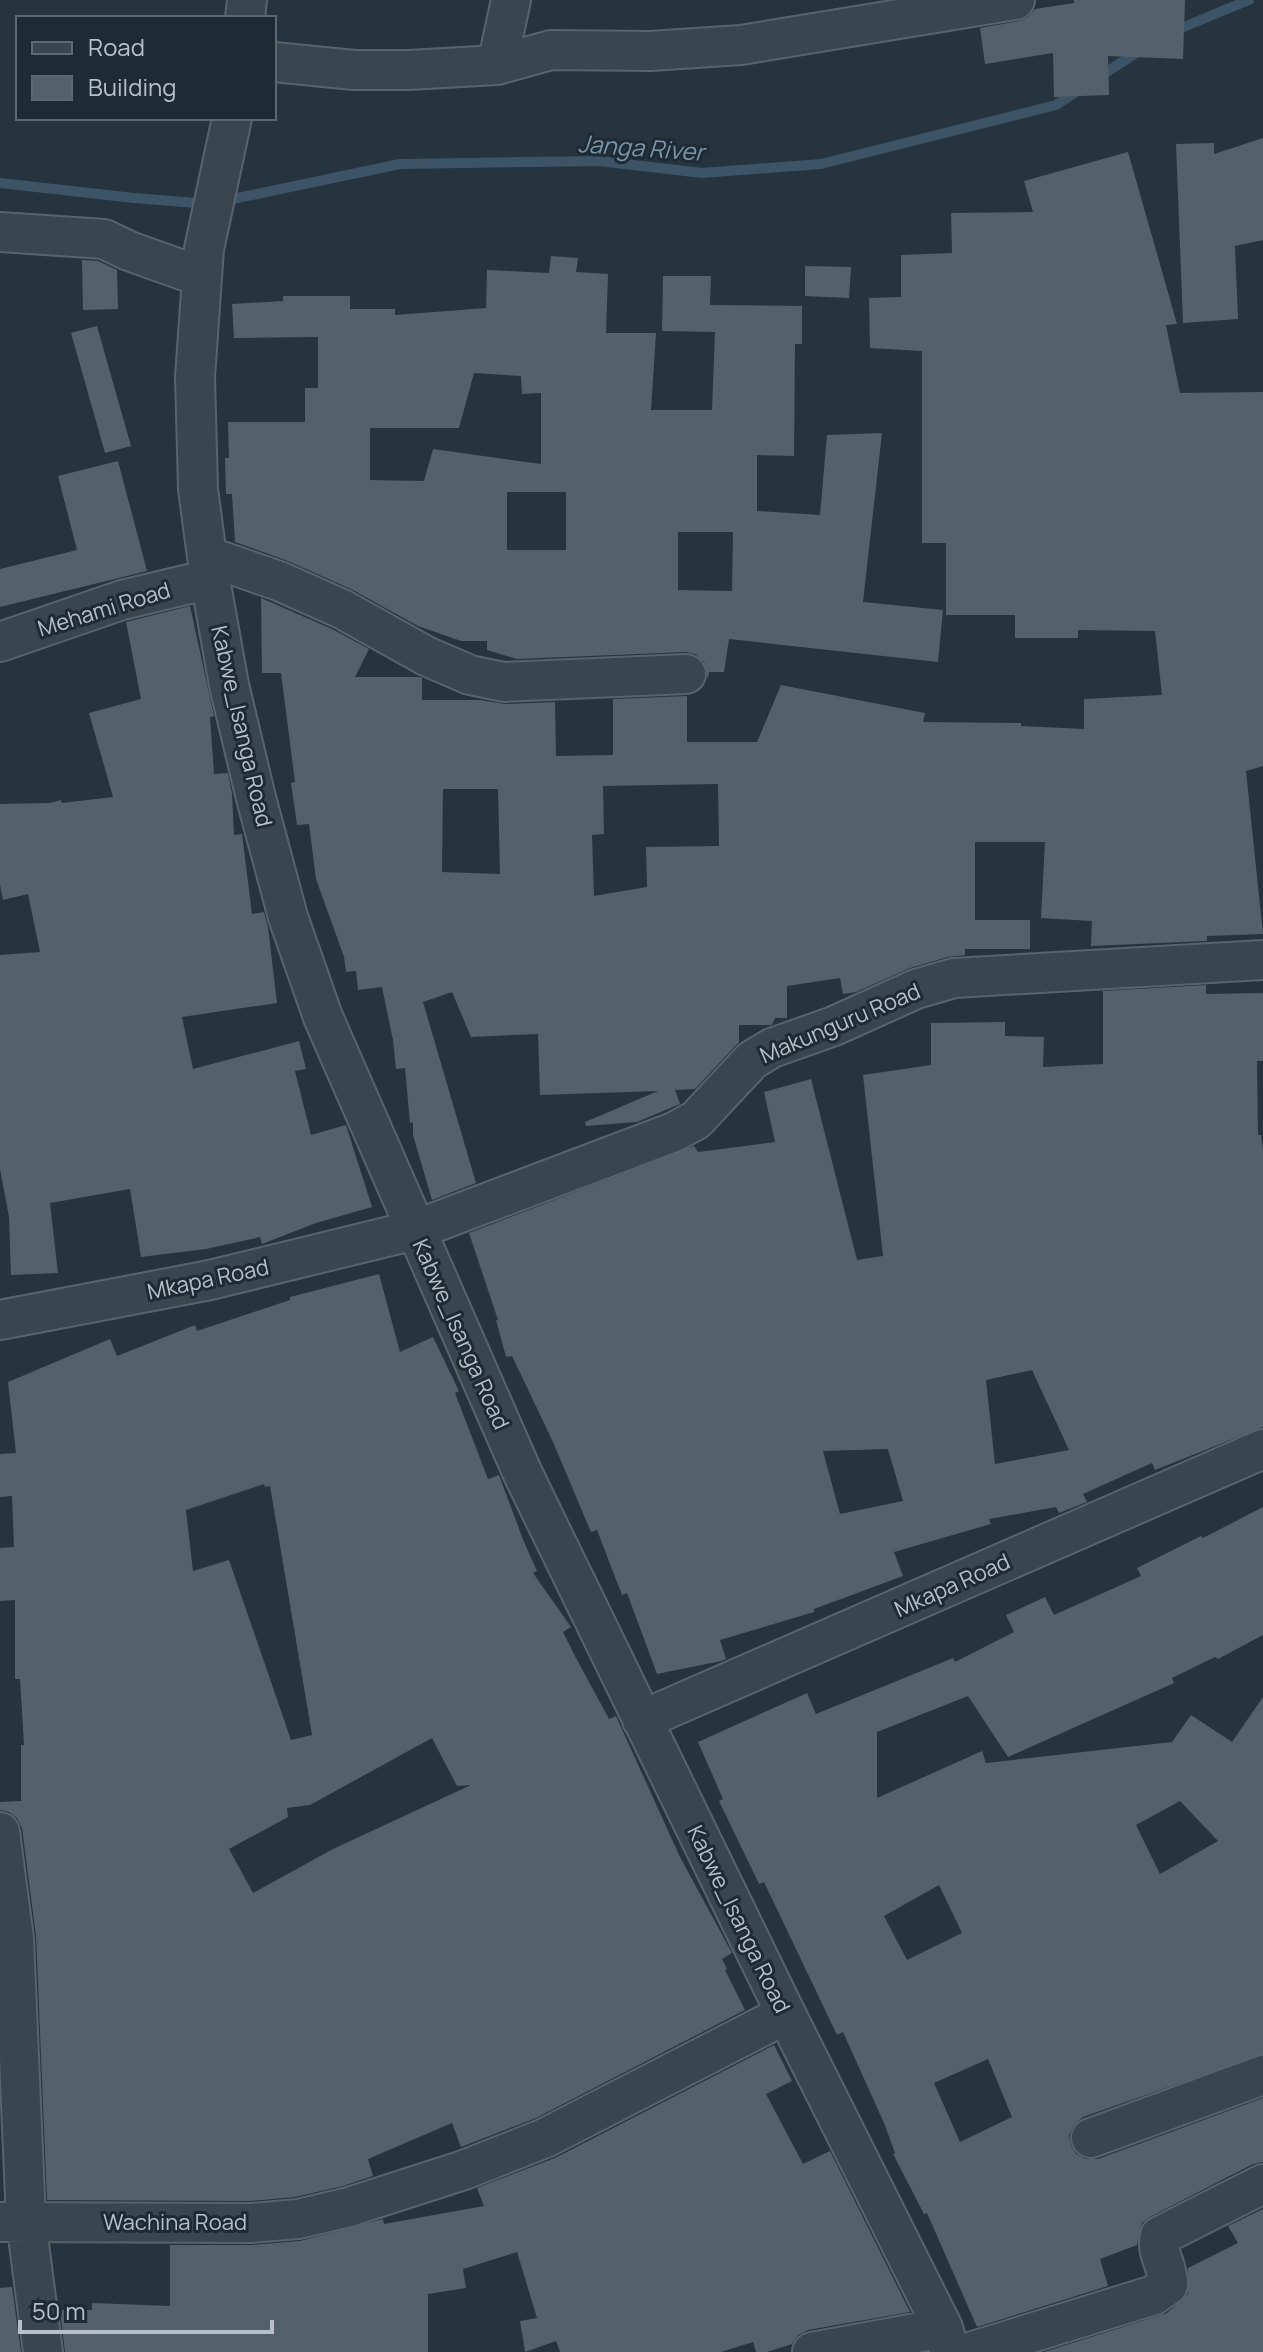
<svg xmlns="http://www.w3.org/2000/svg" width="1263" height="2352" font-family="Manrope,sans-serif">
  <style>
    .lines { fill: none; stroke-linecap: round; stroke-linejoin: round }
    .stream { stroke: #3d5466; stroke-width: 10 }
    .building { fill: #52616b; fill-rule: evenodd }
    .minor-casing { stroke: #58636c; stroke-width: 42 }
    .minor { stroke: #3a464f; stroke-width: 38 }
    .labels { text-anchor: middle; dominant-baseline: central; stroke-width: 6; stroke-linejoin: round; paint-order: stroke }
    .street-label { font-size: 22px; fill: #b7c0c9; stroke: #1f2b34 }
    .water-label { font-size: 24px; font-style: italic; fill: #7995aa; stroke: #1f2b34 }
  </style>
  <rect width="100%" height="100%" fill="#26343f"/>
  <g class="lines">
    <path class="stream" d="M1174,31L1249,0
      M1099,77L1139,51
      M0,183L134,198L208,204
      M223,201L400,164L599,161L702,173L821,164L1056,105L1079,90"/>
  </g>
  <path class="building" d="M1074,0H1185L1183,59L1108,56L1109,95L1054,97L1053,53L985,64L980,28L1019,21L1028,17L1035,9L1074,3Z
    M1263,138V240L1235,246L1238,319L1183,323L1176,144L1214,143V154Z
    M1128,152L1177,324L1166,325L1180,393L1263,392V766L1246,771L1263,934L1207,936V941L1091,946L1092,921L1041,918L1045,842H975V920H1030V949H965V955L948,957L910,968L856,992L843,994L840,978L787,986V1018H775L772,1025H739V1042L695,1089L675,1090L680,1104L637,1122L586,1126L585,1122L658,1091L540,1095L538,1034L471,1037L452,992L423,1002L476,1183L432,1200L413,1135V1122L410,1123L405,1068L396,1069L393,1040L382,987L358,990L356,971L346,972L344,957L316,879L309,824L297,825L291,783L295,782L281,673H262L261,598L332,629L369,649L355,677H420L422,678V700H480L505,704L555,702L556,756L613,755V699L687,696V742H757L781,685L925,713L923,722L1021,723V726L1084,729V699L1162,695L1155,631L1078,630V638H1015V615H946V543H922V351L870,348L869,298L901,297V255L952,253L951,213L1033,212L1024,181ZM718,784L719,846L646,847L647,887L594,896L592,835L604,834L603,786ZM443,789H498L500,874L442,872Z
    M551,256L578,258L576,272L608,274L606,333H656L651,410H712L715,332L662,331L663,276H711L710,305L802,306V344H795L794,456L757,455V511L820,515L827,435L882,433L863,602L943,610L938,662L729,639L724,672H709L708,679L704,662L695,654L686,652L517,659L487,650V641H461L418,626L351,589L288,561L235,542L232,494H226L225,458H229L228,422H305V388H318V337L234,338L232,304L283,301V296H350V309H395V315L486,308L487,270L549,273ZM474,373L521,376L522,394L541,393V464L433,449L424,481L370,480V428H459ZM507,492H566V550H507ZM678,532H733L732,591L678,590Z
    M82,260L98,261L117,270L118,309L83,310Z
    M805,266L851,267L849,298L805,296Z
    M97,326L131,446L105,453L71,333Z
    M118,461L147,571L0,607V569L77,550L58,476Z
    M190,606L214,716L210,717L214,774L228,773L232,794L234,835L242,834L252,914L264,912L268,927L277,1003L182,1017L193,1069L299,1041L306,1069L295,1071L311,1135L346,1125L372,1207L316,1223L262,1244L260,1237L206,1249L141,1257L130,1189L50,1203L58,1273L11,1275L9,1217L0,1169V955L40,952L28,894L3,900L0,885V804L50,803L61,800L62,803L113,797L89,713L141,699L126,622Z
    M1206,985V994L1263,993V1061H1257L1258,1135H1261L1263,1150V1427L1155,1470L1152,1463L1083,1494L1087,1502L1059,1513L1056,1507L989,1519L991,1524L894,1552L903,1576L814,1609V1612L720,1640L726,1659L721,1661L657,1674L627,1593L622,1595L597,1530L591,1532L553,1442L512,1356L506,1357L496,1320H498L469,1233L694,1146L698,1152L775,1142L764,1092L811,1079L857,1260L883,1256L863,1075L931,1065V1023L1005,1022V1036L1044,1037L1043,1067L1103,1064V991ZM1032,1370L1069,1450L995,1464L986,1380ZM888,1449L903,1501L840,1514L823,1451Z
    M379,1274L400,1352L433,1337L459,1391L455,1393L488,1479L499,1475L524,1542L537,1571L533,1573L571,1627L563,1632L575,1656L609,1719L616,1716L680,1857L732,1953L722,1959L727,1969L725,1970L745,2010L536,2118L461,2147L452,2123L368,2159L373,2176L343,2186L295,2197L250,2201L47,2200L36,1936L22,1828L17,1818L9,1812L0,1810V1802L21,1801V1745H24L20,1679H15V1600L0,1601V1548L14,1547L12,1496L0,1497V1454L16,1453L8,1382L110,1339L117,1356L195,1325L197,1331L290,1300V1297ZM264,1484L265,1487L270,1486L312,1735L291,1740L229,1560L193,1571L186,1510ZM432,1738L457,1786L471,1785L333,1849L253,1893L229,1849L288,1817L287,1808L310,1805Z
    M1263,1507V1635L1218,1659L1215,1657L1172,1678L1174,1683L1008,1757L968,1696L877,1732V1798L982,1751L986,1763L1172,1742L1191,1715L1232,1742L1263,1697V2054L1083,2117L1074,2125L1069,2135L1071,2146L1076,2154L1086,2159H1098L1263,2098V2162L1253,2164L1150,2217L1142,2223L1137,2245L1100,2259L1108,2286L977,2327L927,2213L924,2214L893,2154L895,2153L884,2123L843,2032L837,2035L764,1882L759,1884L719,1801L723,1799L698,1742L807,1693L816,1714L953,1658L955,1662L1014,1632L1006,1615L1045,1597L1054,1615L1141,1576L1137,1568L1201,1536L1203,1538ZM1180,1801L1218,1841L1160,1874L1136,1825ZM939,1885L962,1933L907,1960L884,1916ZM988,2059L1012,2117L960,2142L934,2083Z
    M774,2045L792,2081L766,2094L803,2164L830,2151L910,2312L808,2330L798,2335L792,2344L767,2352H756L753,2342L721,2352H560L556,2341L525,2352L520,2321L537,2318L517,2252L463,2269L466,2288L428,2294V2352H65L60,2310H92V2303L170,2306V2245H251L300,2241L383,2219L384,2224L484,2206L477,2188L555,2158Z
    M1263,2209V2352H1044L1167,2313L1188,2294V2268L1238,2243L1228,2226Z
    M12,2287L21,2352H0V2288Z"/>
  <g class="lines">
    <g class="minor-casing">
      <path id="minor" d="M245,18L247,0
        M274,62L354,70H409L497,65L551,50L650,51L741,45L1015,0
        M497,65L511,0
        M232,118L204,249L195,377L198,489L210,579L229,685L256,798L288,917L323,1017L523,1474L786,2014L943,2328L950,2352
        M0,232L104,239L129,251L202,277
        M207,556L279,581L342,609L426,656L470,675L504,682L686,674
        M0,642L122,600L210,579
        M0,1320L210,1280L415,1230L674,1132L696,1120L752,1060L772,1048L834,1026L916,989L954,978L1263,960
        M642,1720L1263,1449
        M0,1832L14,1939L26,2221L43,2352
        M1091,2138L1263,2075
        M0,2222L251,2223L298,2219L349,2207L464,2170L545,2138L786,2014
        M812,2352L943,2328
        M970,2352L1154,2295L1168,2285C1169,2267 1155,2252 1160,2236L1263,2184"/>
    </g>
    <use href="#minor" class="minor"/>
  </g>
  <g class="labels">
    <g class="street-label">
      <text transform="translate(104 609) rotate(-17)">Mehami Road</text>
      <text transform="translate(242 726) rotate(77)">Kabwe_Isanga Road</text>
      <text transform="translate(840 1023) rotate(-23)">Makunguru Road</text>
      <text transform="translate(208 1279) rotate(-12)">Mkapa Road</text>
      <text transform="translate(461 1334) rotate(66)">Kabwe_Isanga Road</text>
      <text transform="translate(952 1585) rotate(-24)">Mkapa Road</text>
      <text transform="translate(739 1919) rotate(64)">Kabwe_Isanga Road</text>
      <text x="175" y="2222">Wachina Road</text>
    </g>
    <g class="water-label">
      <text transform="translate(641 147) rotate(4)">Janga River</text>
    </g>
  </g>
  <rect x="16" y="16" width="260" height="104" fill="#1f2b34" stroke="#5c6770" stroke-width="2"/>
  <rect x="32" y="42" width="40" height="12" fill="#3a464f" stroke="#5c6770" stroke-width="2"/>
  <text x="88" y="56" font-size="24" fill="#b7c0c9">Road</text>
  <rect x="32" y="76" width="40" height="24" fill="#52616b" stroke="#5c6770" stroke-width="2"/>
  <text x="88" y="96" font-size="24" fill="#b7c0c9">Building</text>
  <path d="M20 2320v12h252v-12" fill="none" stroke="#b7c0c9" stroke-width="4"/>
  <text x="32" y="2320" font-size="24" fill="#b7c0c9" stroke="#1f2b34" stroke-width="6" paint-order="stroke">50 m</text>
</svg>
